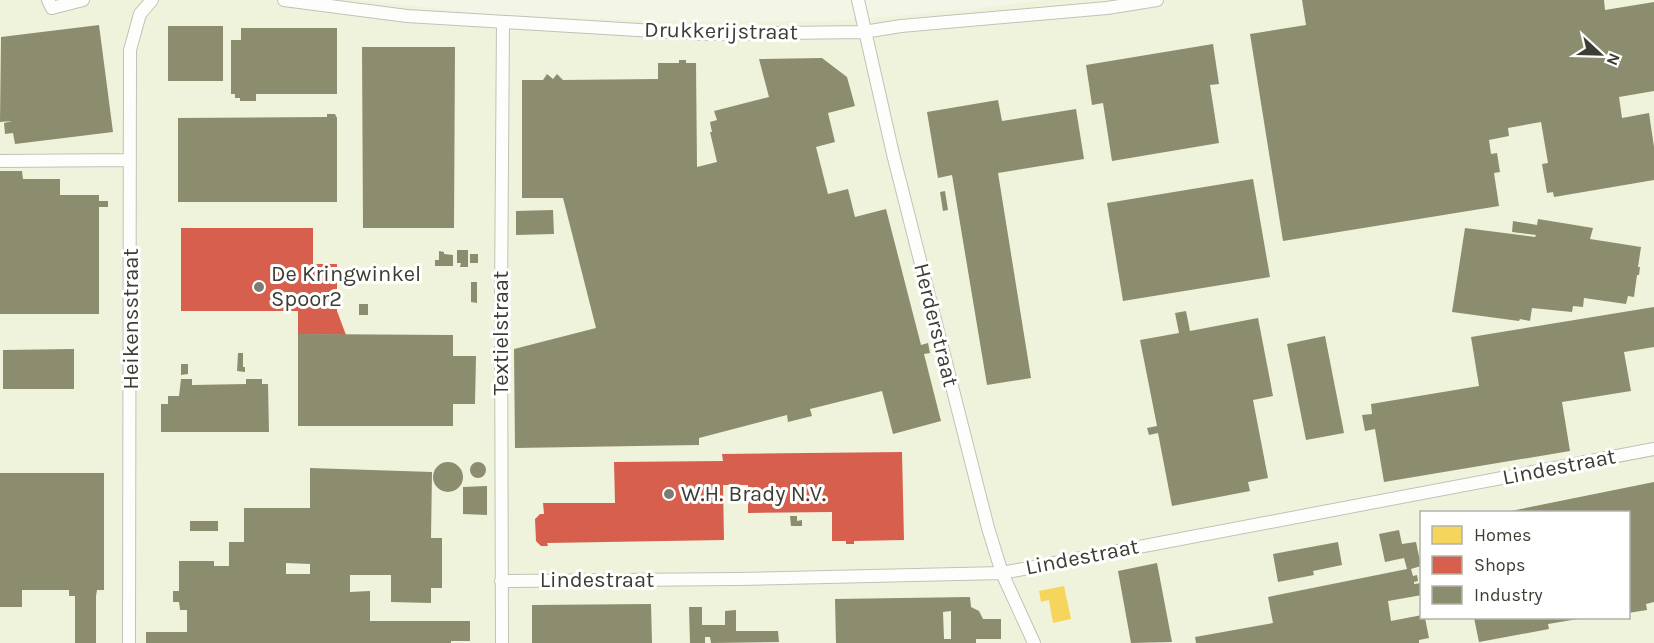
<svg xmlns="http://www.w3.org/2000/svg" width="1654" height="643" font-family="Karla,sans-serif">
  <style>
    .built { fill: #f0f3db; fill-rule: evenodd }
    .homes { fill: #f6d55c }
    .shops { fill: #d6604d }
    .industry { fill: #8c8c6e; fill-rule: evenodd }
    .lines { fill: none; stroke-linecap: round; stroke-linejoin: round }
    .street-casing { stroke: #c0c2b7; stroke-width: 14 }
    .street { stroke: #fdfefb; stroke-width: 12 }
    .poi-dot { fill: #7c7d72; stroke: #fff; stroke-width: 2 }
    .labels { text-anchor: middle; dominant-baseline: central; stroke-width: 6; stroke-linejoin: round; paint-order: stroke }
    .street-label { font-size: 22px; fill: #3c3d33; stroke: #fff }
    .poi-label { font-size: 22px; fill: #3c3d33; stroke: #fff; text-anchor: start }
  </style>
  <rect width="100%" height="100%" fill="#f3f5e7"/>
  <path class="built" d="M0,0H359L494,15L661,21H833L974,9L1043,0H1654V643H0ZM1422,512H1628V618H1422Z"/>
  <path class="homes" d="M1064,586L1071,619L1053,623L1049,600L1041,602L1039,591Z"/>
  <path class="shops" d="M181,228H313V264H337V311L346,335L298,334V311H181Z
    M902,452L904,540L854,541V544H846V541H832V512L748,513V485H723L724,540L547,543L548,546H541L536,541L535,519L540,514H544L543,503H615L614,462L723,461L722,454Z"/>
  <path class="industry" d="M1302,0H1604L1605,10L1654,2V91L1619,97L1622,118L1649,113L1654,147V180L1554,197L1553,192L1547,193L1542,164L1548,163L1541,122L1508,128L1509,136L1489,140L1491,154L1497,153L1500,172L1494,173L1499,206L1283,241L1250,34L1306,25Z
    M99,25L113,132L15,144L13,133L5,134L4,123L12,121L0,122L1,37Z
    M168,26H223V81H168Z
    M241,28H337V94H256V101H240V98H235V94H231V40H241Z
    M1213,44L1219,84L1210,85L1219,143L1112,161L1103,103L1092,105L1086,65Z
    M362,47H455L454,228H363Z
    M822,58L847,77L855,106L828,113L835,142L816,147L828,194L848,189L855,217L886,209L921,345L928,343L930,353L924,354L941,421L893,434L882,391L810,409L812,416L788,422L787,415L699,438V445L515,448L514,349L596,328L563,198H522V80H543L547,74L553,79L557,74L563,80L658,79V63H679V60H686V63H696L697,167L717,162L710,132H712L710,122L717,120L714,111L769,97L759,59Z
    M998,100L1002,121L1076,109L1084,159L998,173L1031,378L987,385L952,175L938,178L927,112Z
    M327,114H335L337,118V202H178V118L327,117Z
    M0,171H22L23,179H60V195H99V201H108V207H99V314H0Z
    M1253,179L1270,277L1123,301L1107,203Z
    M945,191L948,210L943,211L940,192Z
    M553,210L554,234L516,235V211Z
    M1538,219L1593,228L1590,239L1641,247L1638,267H1640L1639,275H1637L1634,297L1628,296L1626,304L1584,298L1583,307L1573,306L1572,312L1532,308L1530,321L1520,319L1519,321L1452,312L1465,228L1535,237L1536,235L1512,232L1513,221L1537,225Z
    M457,250H468V267H460L461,263H457Z
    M439,251L444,252V254L453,255V266H435V260H439Z
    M470,254H478V263H470Z
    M471,282H477V303L471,302Z
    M359,304H368V315H359Z
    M1654,307V347L1624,352L1631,391L1562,402L1570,451L1384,482L1375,429L1365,431L1362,415L1372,414L1371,404L1479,386L1471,337Z
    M1186,311L1190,331L1258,318L1273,396L1253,400L1268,478L1248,482L1250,491L1172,506L1158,433L1149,435L1147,428L1157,426L1140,340L1179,333L1175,313Z
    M298,334L453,335V356H476L475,404H453V426H298Z
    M1325,336L1344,433L1306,440L1287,344Z
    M74,349V389H3V350Z
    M238,353H243V367H245V372L237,371Z
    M181,364H188V374L181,375Z
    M181,379H192V385L246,384V379H262V384H268L269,432H161V404H168V396H179Z
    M470 470a8 8 0 1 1 16 0a8 8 0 1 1-16 0Z
    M433 477a15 15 0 1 1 30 0a15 15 0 1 1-30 0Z
    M310,468L432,472L431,538H442V588H431V603L391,602V575H350V592L370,591V621H470V641H451V643H146V632H187V610H180L179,602H173V591H179V561H214V566H229V542H244V508H310ZM286,563L310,564V574H286Z
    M0,473H104V590H97L96,596V643H75V596H69V590H22V607H0Z
    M1654,482V602L1646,604L1647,610L1628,613V512H1506Z
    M487,486V515L463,514V487Z
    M790,516H797V521L802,520V526H791Z
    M190,521H218V531H190Z
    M1399,530L1402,544L1416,542L1421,566L1411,569L1413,576L1417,575L1418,581L1414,582V584L1422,583V595L1388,601L1391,621L1422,615V618H1425L1429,638L1419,640V643H1196L1195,637L1273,623L1268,597L1407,569L1404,558L1385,562L1379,534Z
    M1338,542L1342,565L1313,571L1314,575L1278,582L1273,554Z
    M1157,563L1172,642L1131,643L1118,571Z
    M970,597L971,607L979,611L983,619H1001V639H976V643H836L835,599ZM951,611V639H944L943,612Z
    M651,604L652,643H532V605Z
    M689,607H702V625H725V611L736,610V631H778L779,642L711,643L710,637H705V643H690Z
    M1474,618H1578V619L1548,624L1549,629L1479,642Z"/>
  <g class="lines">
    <g class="street-casing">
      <path id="street" d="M48,0L52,8L83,0
        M284,0L407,16L704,34L864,32L901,26L1107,8L1157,0
        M858,0L893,154L988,528L1002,573L1034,643
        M0,161L130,160
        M501,581L737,579L1002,573L1654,449
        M129,643L130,50L140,14L152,0
        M502,643L501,299L503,22"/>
    </g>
    <use href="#street" class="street"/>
  </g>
  <g class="poi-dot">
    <circle cx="259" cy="287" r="6"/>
    <circle cx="669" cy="494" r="6"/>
  </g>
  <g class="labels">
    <g class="street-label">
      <text transform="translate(721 31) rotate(1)">Drukkerijstraat</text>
      <text transform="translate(131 319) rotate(-90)">Heikensstraat</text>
      <text transform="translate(936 325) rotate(76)">Herderstraat</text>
      <text transform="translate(501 333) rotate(-90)">Textielstraat</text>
      <text transform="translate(1559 467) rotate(-11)">Lindestraat</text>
      <text transform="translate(1082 557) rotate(-11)">Lindestraat</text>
      <text x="597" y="580">Lindestraat</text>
    </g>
    <g class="poi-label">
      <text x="271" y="274">De Kringwinkel<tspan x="271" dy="25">Spoor2</tspan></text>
      <text x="681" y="494">W.H. Brady N.V.</text>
    </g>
  </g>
  <rect x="1420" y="511" width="210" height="108" fill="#ffffff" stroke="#b1b1ad" stroke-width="1.5"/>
  <rect x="1432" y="526" width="30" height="18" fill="#f6d55c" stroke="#b1b1ad" stroke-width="1.5"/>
  <text x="1474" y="541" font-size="18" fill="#3c3d33">Homes</text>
  <rect x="1432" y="556" width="30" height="18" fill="#d6604d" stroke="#b1b1ad" stroke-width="1.5"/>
  <text x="1474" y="571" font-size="18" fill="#3c3d33">Shops</text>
  <rect x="1432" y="586" width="30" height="18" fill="#8c8c6e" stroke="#b1b1ad" stroke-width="1.5"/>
  <text x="1474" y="601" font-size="18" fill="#3c3d33">Industry</text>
  <g transform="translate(1600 54) rotate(112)" stroke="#ffffff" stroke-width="4.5" paint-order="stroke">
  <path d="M0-4.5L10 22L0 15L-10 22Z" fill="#3c3d33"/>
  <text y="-9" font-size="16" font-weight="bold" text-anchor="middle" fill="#3c3d33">N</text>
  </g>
</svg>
